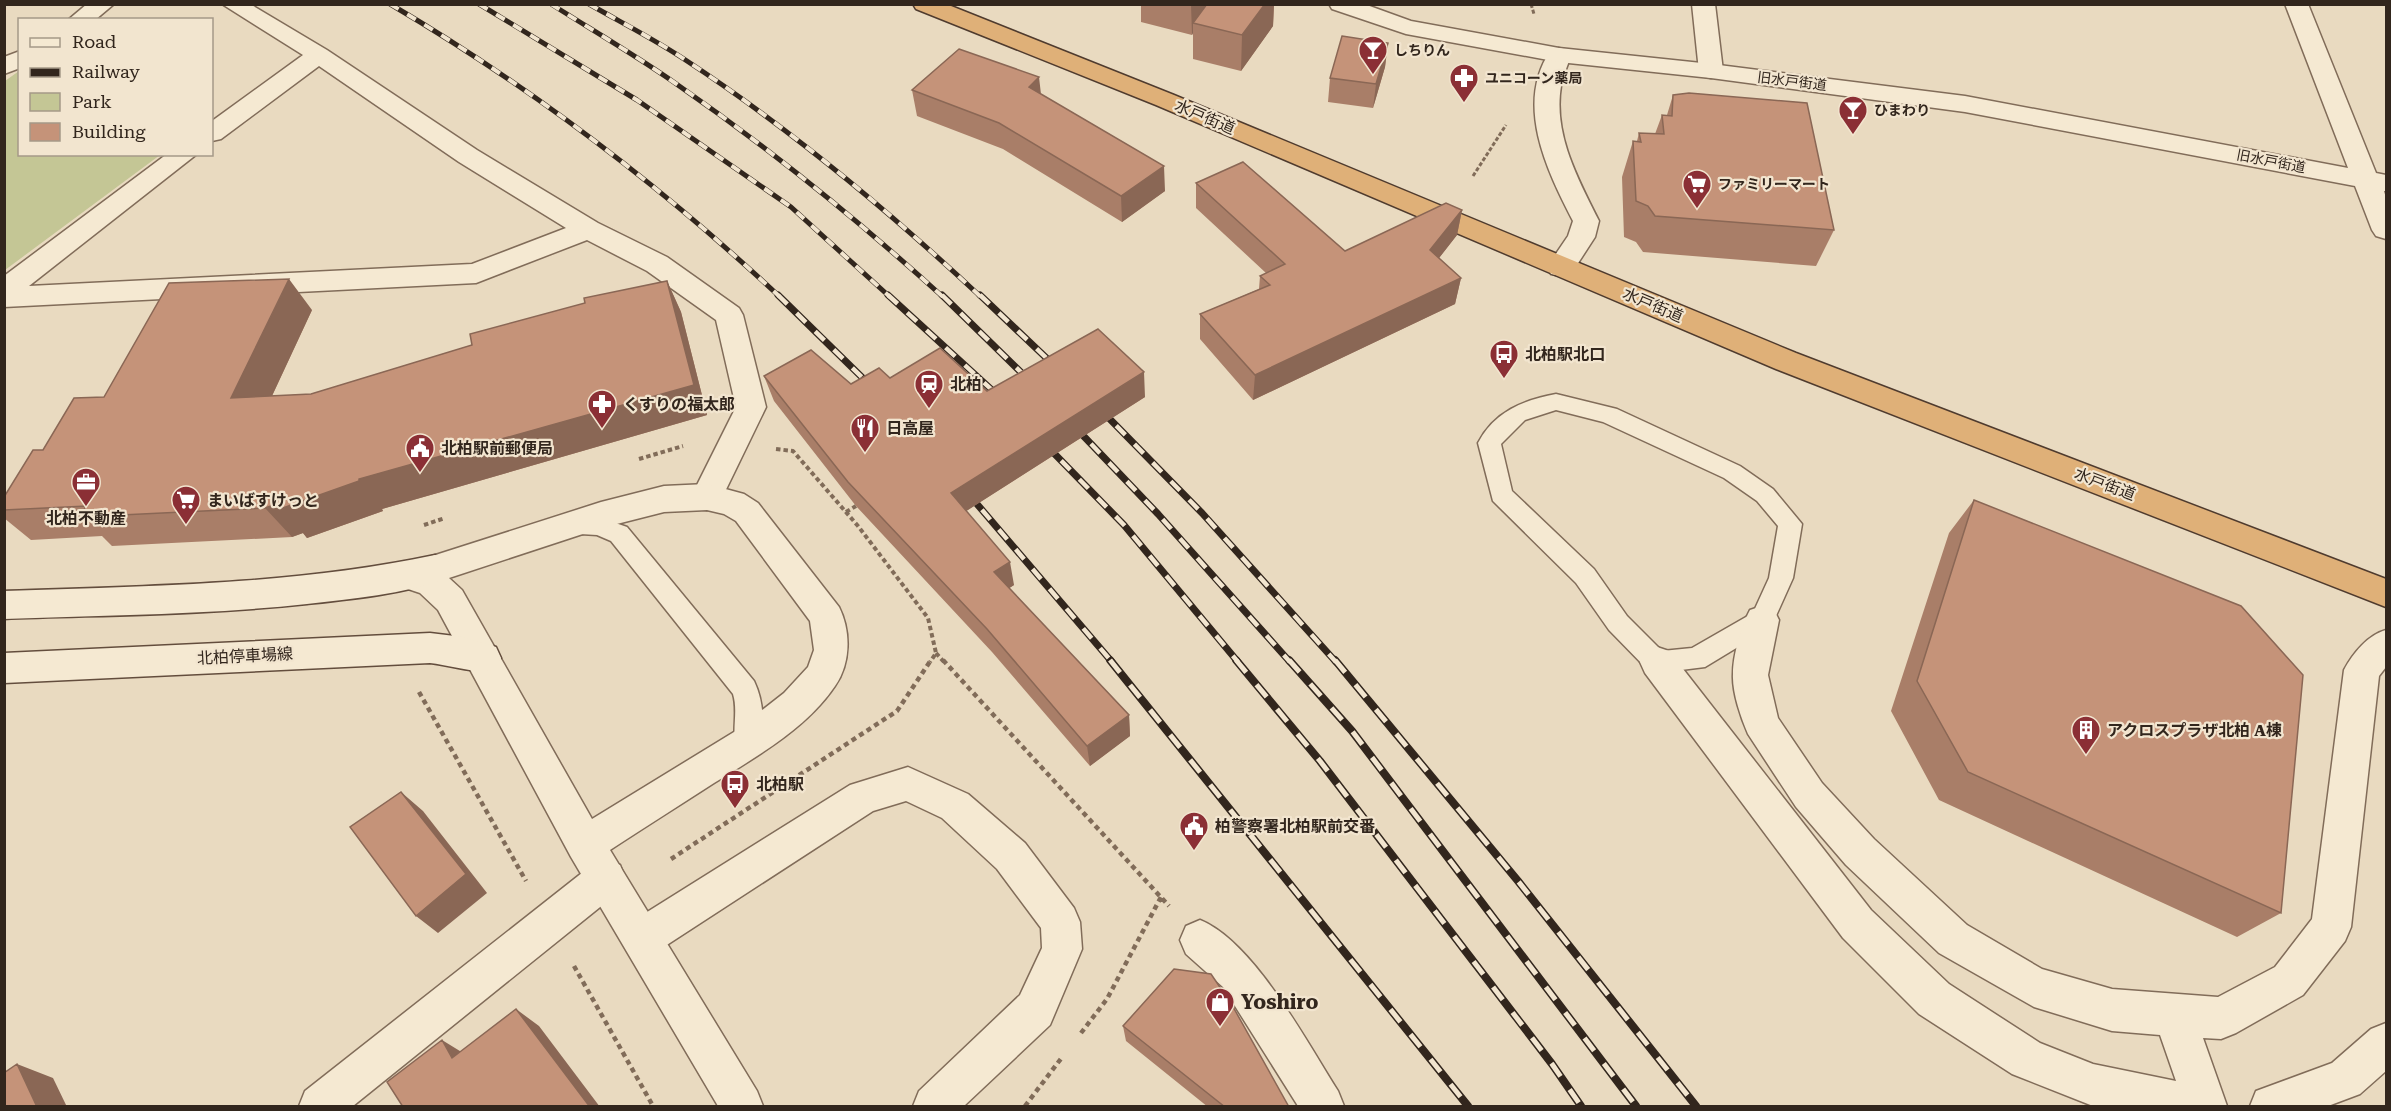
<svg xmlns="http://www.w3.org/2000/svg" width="2391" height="1111" font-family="'Roboto Serif','Noto Sans JP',serif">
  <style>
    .green { fill: #c4c695 }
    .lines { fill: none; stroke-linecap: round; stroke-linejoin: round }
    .service-casing { stroke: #816c59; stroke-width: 3 }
    .minor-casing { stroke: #816c59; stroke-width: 3 }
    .tertiary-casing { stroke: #816c59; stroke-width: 3 }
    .secondary-casing { stroke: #634d3d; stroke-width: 3 }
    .trunk-casing { stroke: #4f3b2e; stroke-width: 3 }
    .path-far2 { stroke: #816c59; stroke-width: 3; stroke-dasharray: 4 2; stroke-linecap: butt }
    .path-far1 { stroke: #816c59; stroke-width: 4; stroke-dasharray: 4.5 3; stroke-linecap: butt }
    .path { stroke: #816c59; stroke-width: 4.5; stroke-dasharray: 5 4; stroke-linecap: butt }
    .service { fill: #f5e9d2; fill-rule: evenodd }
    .minor { fill: #f5e9d2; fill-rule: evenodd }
    .tertiary { fill: #f5e9d2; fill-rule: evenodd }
    .secondary { fill: #f5e9d2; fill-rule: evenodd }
    .trunk { fill: #dfb078; fill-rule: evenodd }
    .rail-far2-casing { stroke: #32261d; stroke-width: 5 }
    .rail-far1-casing { stroke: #32261d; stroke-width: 7 }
    .rail-casing { stroke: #32261d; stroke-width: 8 }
    .rail-far2 { stroke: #f2e5cf; stroke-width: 4; stroke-dasharray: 10; stroke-linecap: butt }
    .rail-far1 { stroke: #f2e5cf; stroke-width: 4.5; stroke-dasharray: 13; stroke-linecap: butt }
    .rail { stroke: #f2e5cf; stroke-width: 5; stroke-dasharray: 16; stroke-linecap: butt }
    .wall { fill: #a97e68 }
    .shaded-wall { fill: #8a6755 }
    .building { fill: #c59379; stroke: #8a6755; stroke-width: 1.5 }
    .labels { text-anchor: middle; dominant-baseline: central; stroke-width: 4.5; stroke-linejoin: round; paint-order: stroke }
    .far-poi-label { font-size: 14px; font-weight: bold; fill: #32261d; stroke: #f2e5cf; text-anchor: start }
    .far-street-label { font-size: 14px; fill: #32261d; stroke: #f2e5cf }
    .street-label { font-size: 16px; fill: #32261d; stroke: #f2e5cf }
    .poi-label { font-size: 16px; font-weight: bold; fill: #32261d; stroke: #f2e5cf; text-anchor: start }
    .near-poi-label { font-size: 20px; font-weight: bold; fill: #32261d; stroke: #f2e5cf; text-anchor: start }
  </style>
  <rect width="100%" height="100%" fill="#e9dac0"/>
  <path class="green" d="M19,71L20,154L160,155L5,270V81Z"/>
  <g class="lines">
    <g class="service-casing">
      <path id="service" d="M1556,394L1617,409L1740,466L1773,489L1802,524L1793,578L1771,627L1705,667L1657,673L1648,670L1609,630L1576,583L1493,501L1478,443C1494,412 1523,400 1556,394ZM1556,410L1603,422L1724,478L1757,501L1778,526L1769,578L1753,613L1692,648L1662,651L1627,616L1594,569L1512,491L1501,444L1525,420Z
        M571,517H598L627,527L754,681C764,702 766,730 756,751L747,755L738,751C730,734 739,713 733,694L611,541L597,535L563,533L559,526L563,519Z"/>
    </g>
    <g class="minor-casing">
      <path id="minor" d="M87,4H114L95,20H68Z
        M222,4H250L327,50L477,150L598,223L667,257L739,308L743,315L766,407L718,506L707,510L696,506L691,497L736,407L716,320L647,271L587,240L476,283L4,307V276L167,154H197L29,286L472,264L566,228L459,162L319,66L221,139L212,141V121L303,55Z
        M1692,4H1715L1723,71L1720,76L1711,78L1702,76L1699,71Z
        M1559,48L1567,50L1571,55C1568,65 1563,75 1561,86C1553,134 1578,179 1599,221L1595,237L1571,274L1561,276L1551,274L1547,267L1568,236L1573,221C1547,171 1514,103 1551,50Z
        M20,51V68L4,74V57Z
        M908,767L968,794L1025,843L1074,908L1080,922L1082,949L1050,1025L964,1106H913L919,1091L1020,995L1042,948L1041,928L997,869L942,818L906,801L873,811L656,952L642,958L628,952L622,938L628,924L850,785Z
        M606,860L620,865L625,878L620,891L353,1106H299L305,1091L592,865Z
        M1200,920C1254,942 1306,1041 1338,1091L1344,1106H1298L1223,987L1186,954L1180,940L1186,926Z"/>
    </g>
    <g class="tertiary-casing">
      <path id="tertiary" d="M1329,4H1364L1411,21L1559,48L1711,64L1965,96L2348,168L2285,4H2308L2376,173L2386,175V191H2384L2386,198V239L2376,236L2372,230L2355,186L1965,112L1711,78L1559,62L1406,34L1332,9Z
        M707,484L744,494L758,503L839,607C851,631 851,663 835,686C807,728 756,757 714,783C680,805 645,827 610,850L757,1091L763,1106H718L571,857L438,610L420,593L396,585L391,575L396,565L408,561L420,565L423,559L601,502L664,486ZM707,510L724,514L736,521L810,621L814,650L808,667L784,693L734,732L592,819L462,590L449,578L601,528L664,512Z
        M1762,606L1774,610L1779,620L1768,675L1778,718L1822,783L1874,839L1967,925L2042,969L2112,989L2218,997L2275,967L2312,919L2344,670C2353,653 2368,635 2386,630V667L2379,676L2351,927L2345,941L2303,995L2236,1033L2221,1039L2203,1038L2227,1106H2093L2012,1074L1919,1014L1843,938L1645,673L1640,662L1645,651L1657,647L1669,651L1871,910L1949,984L2040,1043L2093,1064L2176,1081L2160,1035L2112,1031L2034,1007L1939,953L1846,865L1796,807L1748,734C1741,718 1732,692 1733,674C1733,655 1741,627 1750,610Z
        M2386,1023V1071L2360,1094L2328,1106H2250L2256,1091L2332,1063L2371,1029Z"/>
    </g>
    <g class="secondary-casing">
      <path id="secondary" d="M435,555L447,559L452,569L447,579C402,594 353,599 307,604C207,615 105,615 4,619V591C149,586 293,585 435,555Z
        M430,633L463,637L496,647L501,658L496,669C478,675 450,665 430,663L4,683V653Z"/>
    </g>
    <g class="trunk-casing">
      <path id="trunk" d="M913,4H946L1174,95L1796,353L2386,579V607L1776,369L1156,105L916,9Z"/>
    </g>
    <path class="path-far2" d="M1531,4L1534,14
      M1473,176L1506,125"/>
    <path class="path-far1" d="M776,449L793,451L858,526L928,618L936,653L930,662
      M639,459L683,446
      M846,512L856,506
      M424,525L445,518
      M936,653L944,662"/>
    <path class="path" d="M943,660L1169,906
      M419,692L526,881
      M671,859L897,711L931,660
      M574,966L653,1106
      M1081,1033L1107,999L1161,897
      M1025,1106L1063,1056"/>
    <use href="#service" class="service"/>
    <use href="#minor" class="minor"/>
    <use href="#tertiary" class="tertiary"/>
    <use href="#secondary" class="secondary"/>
    <use href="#trunk" class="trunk"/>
    <g class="rail-far2-casing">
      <path id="rail-far2" d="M390,4C531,87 660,185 780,297
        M479,4L637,100L791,207L890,297
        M551,4C592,30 635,55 675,83C769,148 858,220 943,297
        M589,4C622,23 656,40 687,61C792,130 890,212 981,297"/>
    </g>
    <g class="rail-far1-casing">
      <path id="rail-far1" d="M778,295L875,390
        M888,295L1004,401
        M942,295L1033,384
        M980,295L1059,370
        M1098,407L1202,513L1336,662
        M1073,425L1158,514L1290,662
        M1043,442L1124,525L1238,662
        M965,490L1112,662"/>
    </g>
    <g class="rail-casing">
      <path id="rail" d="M1110,660L1468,1106
        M1236,660L1320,761L1552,1064L1581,1106
        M1289,660L1352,731L1636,1106
        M1335,660L1518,881L1696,1106"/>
    </g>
    <use href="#rail-far2" class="rail-far2"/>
    <use href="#rail-far1" class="rail-far1"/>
    <use href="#rail" class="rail"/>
  </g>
  <path class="wall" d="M1141,4H1274L1273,26L1241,71L1193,59V33L1192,35L1141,22Z
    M1388,43L1385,67L1373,108L1328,102L1330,78Z
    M912,90L1041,94L1165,191L1122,222L1003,149L917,116Z
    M1673,95L1834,230L1816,266L1643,252L1636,242L1624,237L1622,177L1633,141H1637L1639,133L1655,134L1662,115H1667Z
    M1196,183L1345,251L1462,210L1457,235L1439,258L1461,278L1455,304L1253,400L1200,339V314L1259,289L1260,276L1266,273L1196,208Z
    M667,281L681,312L707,415L382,509L383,511L307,538L303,533L292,537L112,546L102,536L31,540L4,518V497L43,450L104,397L312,310L272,396L311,394L472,345Z
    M764,376L851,384L890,378L987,391L1145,397L966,511L1014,585L1009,588L1129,715L1130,736L1090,766L992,652L856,506L774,401Z
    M1974,500L2281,913L2237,937L1939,800L1891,711L1949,533Z
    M1123,1026L1289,1107H1208L1126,1041Z"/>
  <path class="shaded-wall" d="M1191,4H1214L1193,23V33L1192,35Z
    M1265,4H1274L1273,26L1241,71L1242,35Z
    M1388,43L1385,67L1373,108L1376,84Z
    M1039,77L1042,103L1029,87Z
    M1164,166L1165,191L1122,222L1121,196Z
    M1462,210L1457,235L1425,276L1430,250Z
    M1461,278L1455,304L1253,400L1255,375Z
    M289,279L312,310L257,428L231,398Z
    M667,281L681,312L707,415L382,509L383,511L307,538L303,533L292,537L265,508Z
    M1144,372L1145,397L957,517L951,493Z
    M1010,562L1014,585L999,595L994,572Z
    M1129,715L1130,736L1090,766L1087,746Z
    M401,792L423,811L487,893L438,933L416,916Z
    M516,1009L539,1026L600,1107H590Z
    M442,1040L468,1056L452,1058Z
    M17,1064L53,1078L67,1107H37Z"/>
  <path class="building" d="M1207,4H1265L1242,35L1193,23Z
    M1342,36L1388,43L1376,84L1330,78Z
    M959,49L1039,77L1029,87L1164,166L1121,196L999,123L912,90Z
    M1689,93L1807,103L1834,230L1655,216L1648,206L1636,201L1633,141L1641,142L1639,133L1664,134L1662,115L1672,116L1673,95Z
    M1243,162L1345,251L1446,203L1462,210L1430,250L1461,278L1255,375L1200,314L1270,285L1260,276L1285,264L1196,183Z
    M289,279L231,398L311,394L472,345L470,334L585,303L584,298L667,281L694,385L359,479V481L280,509L277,504L265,508L80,517L86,506L4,510V497L33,450H43L74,398L104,397L169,283Z
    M1098,329L1144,372L951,493L1010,562L994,572L1129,715L1087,746L987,629L848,482L764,376L811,350L851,384L879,368L890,378L940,348L987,391Z
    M1974,500L2241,606L2303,675L2281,913L1968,772L1917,681Z
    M401,792L466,874L416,916L350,827Z
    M1174,969L1211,974L1232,1005L1289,1107H1225L1123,1026Z
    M516,1009L590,1107H403L387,1082L442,1040L452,1058Z
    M17,1064L37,1107H4V1073Z"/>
  <defs>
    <g id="bar-pin" transform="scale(1.5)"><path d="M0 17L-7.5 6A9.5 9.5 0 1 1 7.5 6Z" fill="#8b2f35" stroke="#f2e5cf"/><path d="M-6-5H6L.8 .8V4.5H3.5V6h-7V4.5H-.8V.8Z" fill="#fff"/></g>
    <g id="pharmacy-pin" transform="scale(1.5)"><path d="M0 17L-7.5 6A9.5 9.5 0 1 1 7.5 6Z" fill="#8b2f35" stroke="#f2e5cf"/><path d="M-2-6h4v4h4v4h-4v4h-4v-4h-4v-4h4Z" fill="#fff"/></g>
    <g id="supermarket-pin" transform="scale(1.5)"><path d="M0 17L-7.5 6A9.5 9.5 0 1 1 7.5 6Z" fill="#8b2f35" stroke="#f2e5cf"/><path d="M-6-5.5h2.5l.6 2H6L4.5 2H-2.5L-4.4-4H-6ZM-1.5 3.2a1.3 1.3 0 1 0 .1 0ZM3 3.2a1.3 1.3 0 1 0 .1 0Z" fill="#fff"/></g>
    <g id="bus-pin" transform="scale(1.5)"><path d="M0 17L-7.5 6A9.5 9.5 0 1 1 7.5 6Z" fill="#8b2f35" stroke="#f2e5cf"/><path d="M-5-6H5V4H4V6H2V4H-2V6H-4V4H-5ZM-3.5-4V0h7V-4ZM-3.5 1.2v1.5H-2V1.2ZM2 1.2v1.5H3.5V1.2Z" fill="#fff"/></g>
    <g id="station-pin" transform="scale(1.5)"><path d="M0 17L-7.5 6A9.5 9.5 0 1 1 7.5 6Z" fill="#8b2f35" stroke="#f2e5cf"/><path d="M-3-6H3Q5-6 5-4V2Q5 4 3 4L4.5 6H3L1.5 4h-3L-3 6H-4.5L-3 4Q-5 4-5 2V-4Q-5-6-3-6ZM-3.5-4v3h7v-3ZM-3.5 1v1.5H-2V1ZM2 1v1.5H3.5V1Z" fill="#fff"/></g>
    <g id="restaurant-pin" transform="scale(1.5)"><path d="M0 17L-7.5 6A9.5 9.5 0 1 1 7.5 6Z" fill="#8b2f35" stroke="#f2e5cf"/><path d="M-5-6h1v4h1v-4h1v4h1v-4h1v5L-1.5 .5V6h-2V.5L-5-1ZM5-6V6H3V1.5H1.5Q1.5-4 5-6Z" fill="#fff"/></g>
    <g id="civic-pin" transform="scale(1.5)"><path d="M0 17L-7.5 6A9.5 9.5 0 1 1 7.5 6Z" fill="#8b2f35" stroke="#f2e5cf"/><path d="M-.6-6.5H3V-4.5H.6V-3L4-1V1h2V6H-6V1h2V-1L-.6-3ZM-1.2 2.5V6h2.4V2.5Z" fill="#fff"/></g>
    <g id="office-pin" transform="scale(1.5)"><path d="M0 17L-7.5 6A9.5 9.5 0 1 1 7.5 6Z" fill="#8b2f35" stroke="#f2e5cf"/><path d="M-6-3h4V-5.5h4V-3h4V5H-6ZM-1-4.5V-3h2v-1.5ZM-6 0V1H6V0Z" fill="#fff"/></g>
    <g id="building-pin" transform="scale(1.5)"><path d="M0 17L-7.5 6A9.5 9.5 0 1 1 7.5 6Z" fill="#8b2f35" stroke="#f2e5cf"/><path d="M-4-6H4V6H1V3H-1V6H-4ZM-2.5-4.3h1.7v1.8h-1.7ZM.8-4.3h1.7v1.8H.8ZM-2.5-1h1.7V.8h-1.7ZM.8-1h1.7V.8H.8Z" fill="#fff"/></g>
    <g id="shop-pin" transform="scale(1.5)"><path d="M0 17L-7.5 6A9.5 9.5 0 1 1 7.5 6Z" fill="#8b2f35" stroke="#f2e5cf"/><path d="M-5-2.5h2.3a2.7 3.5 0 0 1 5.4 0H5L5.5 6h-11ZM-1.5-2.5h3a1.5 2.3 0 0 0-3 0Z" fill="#fff"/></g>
  </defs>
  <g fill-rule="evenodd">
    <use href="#bar-pin" x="1373" y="50"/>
    <use href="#pharmacy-pin" x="1464" y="78"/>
    <use href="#bar-pin" x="1853" y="110"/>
    <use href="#supermarket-pin" x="1697" y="184"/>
    <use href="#bus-pin" x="1504" y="354"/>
    <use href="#station-pin" x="929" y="384"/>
    <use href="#pharmacy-pin" x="602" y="404"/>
    <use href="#restaurant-pin" x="865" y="428"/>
    <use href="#civic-pin" x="420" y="448"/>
    <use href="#office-pin" x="86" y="482"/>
    <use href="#supermarket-pin" x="186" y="500"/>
    <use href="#building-pin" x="2086" y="730"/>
    <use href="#bus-pin" x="735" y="784"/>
    <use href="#civic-pin" x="1194" y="826"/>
    <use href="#shop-pin" x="1220" y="1002"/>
  </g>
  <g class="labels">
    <g class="far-poi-label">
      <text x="1394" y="50">しちりん</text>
      <text x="1485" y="78">ユニコーン薬局</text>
      <text x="1874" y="110">ひまわり</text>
      <text x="1718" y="184">ファミリーマート</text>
    </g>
    <g class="far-street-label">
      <text transform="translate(1792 81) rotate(7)">旧水戸街道</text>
      <text transform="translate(2271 161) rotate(11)">旧水戸街道</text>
    </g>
    <g class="street-label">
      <text transform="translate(1205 117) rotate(23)">水戸街道</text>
      <text transform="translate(1653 305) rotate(23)">水戸街道</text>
      <text transform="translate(2105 484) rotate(21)">水戸街道</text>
      <text transform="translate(245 656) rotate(-3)">北柏停車場線</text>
    </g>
    <g class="poi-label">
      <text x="1525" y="354">北柏駅北口</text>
      <text x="950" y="384">北柏</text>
      <text x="623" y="404">くすりの福太郎</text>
      <text x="886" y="428">日高屋</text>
      <text x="441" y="448">北柏駅前郵便局</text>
      <text x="207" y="500">まいばすけっと</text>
      <text x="86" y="518" text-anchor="middle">北柏不動産</text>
      <text x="2107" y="730">アクロスプラザ北柏 A棟</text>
      <text x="756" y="784">北柏駅</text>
      <text x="1215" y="826">柏警察署北柏駅前交番</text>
    </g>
    <g class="near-poi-label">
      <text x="1241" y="1002">Yoshiro</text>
    </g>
  </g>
  <rect width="2391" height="1111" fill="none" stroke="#32261d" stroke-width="12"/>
  <rect x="18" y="18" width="195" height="138" fill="#f2e5cf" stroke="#a59988" stroke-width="1.5"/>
  <rect x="30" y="38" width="30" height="9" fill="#f5e9d2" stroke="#a59988" stroke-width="1.5"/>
  <text x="72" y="48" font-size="18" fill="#32261d">Road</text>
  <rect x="30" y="68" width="30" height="9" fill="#32261d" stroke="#a59988" stroke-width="1.5"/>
  <text x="72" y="78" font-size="18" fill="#32261d">Railway</text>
  <rect x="30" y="93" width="30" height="18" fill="#c4c695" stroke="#a59988" stroke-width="1.5"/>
  <text x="72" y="108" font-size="18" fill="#32261d">Park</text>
  <rect x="30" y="123" width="30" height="18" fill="#c59379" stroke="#a59988" stroke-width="1.5"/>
  <text x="72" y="138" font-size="18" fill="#32261d">Building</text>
</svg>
